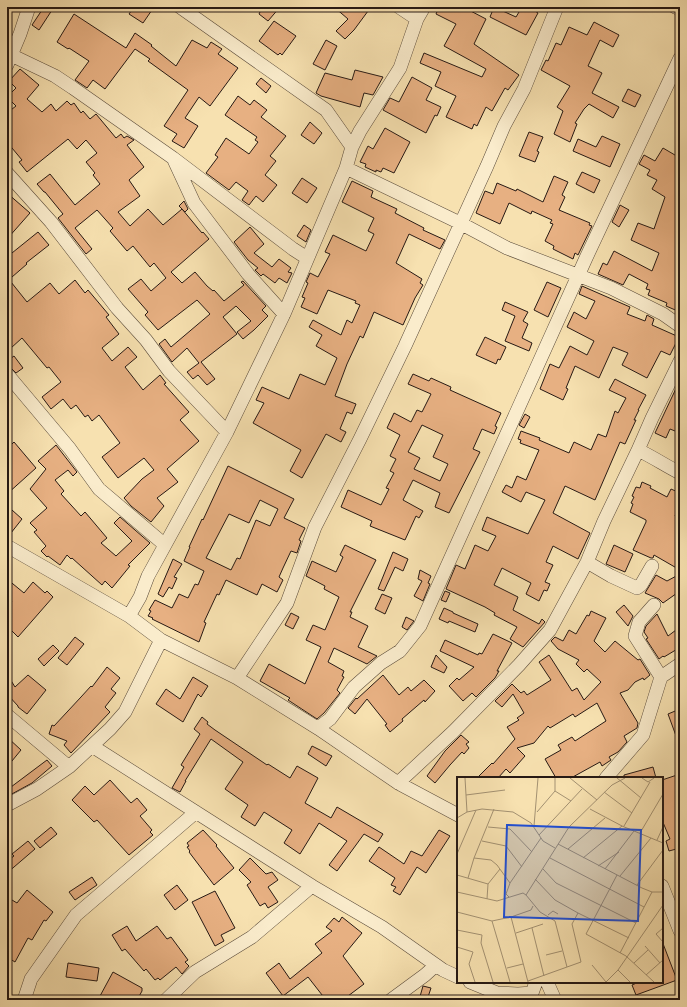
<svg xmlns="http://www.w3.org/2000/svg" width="687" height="1007" font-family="'Old Standard TT',serif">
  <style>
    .building { fill: #e7b082; stroke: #261914; fill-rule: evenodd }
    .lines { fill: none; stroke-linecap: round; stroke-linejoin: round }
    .minor-casing { stroke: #5a4b3b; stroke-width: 14 }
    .minor { stroke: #faeccc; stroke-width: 13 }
    .inset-road { fill: none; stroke: #a39172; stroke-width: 1 }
    .view { fill: #1d4ed8; fill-opacity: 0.15; stroke: #1d4ed8; stroke-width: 2 }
    .inset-edge { fill: none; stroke: #261914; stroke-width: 2 }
  </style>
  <rect width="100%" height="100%" fill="#f7e1b0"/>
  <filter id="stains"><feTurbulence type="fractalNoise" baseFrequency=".005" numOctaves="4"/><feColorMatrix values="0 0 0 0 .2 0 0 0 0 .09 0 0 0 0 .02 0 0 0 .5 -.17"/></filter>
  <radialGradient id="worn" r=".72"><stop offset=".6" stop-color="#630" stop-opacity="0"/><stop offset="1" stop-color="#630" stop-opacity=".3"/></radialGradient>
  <path class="building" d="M44,7H54L39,30L32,25Z
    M134,7H154L143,23L129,14Z
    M255,7H280L268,21L259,14L260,12Z
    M334,7H371L354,30L345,39L336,31L348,19Z
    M439,7H463L486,19L474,44L519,75L508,90L505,88L492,111L486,107L477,126L474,124L472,129L446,117L456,96L435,86L441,72L420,63L424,53L482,77L486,69L444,46L456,24L436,14Z
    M494,7L516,17L522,7H537L535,11L538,13L526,35L490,17Z
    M74,14L126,48L135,33L152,45L151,46L176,66L192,40L207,48L211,42L222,49L218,54L238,68L210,106L199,97L185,118L198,126L184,148L172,141L177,134L164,126L188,90L148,61L150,59L135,49L105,89L93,80L87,88L75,80L89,61L69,48L68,49L57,42Z
    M274,21L296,36L282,55L280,53L278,55L259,41Z
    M594,22L619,35L613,47L600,40L588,66L602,73L592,93L619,107L613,118L589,104L584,109L575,123L577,124L570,142L554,134L563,111L557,107L570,86L541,70L546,60L548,61L556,43L561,45L569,27L587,35Z
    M326,40L337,46L325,70L313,64Z
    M20,69L39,85L27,99L42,112L51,104L56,111L67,101L71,105L74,103L81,113L83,111L90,119L96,114L116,138L121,134L124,138L127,136L134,140L127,145L144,167L129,180L140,196L118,212L130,226L148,209L163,225L182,209L202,233L203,232L209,239L171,272L182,283L195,272L207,286L213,291L214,290L224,301L244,285L241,282L243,281L266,306L262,310L268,316L254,330L243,339L237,332L251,321L236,306L223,317L237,334L201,362L215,379L207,385L198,375L193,379L187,372L199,363L187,348L172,362L159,344L165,339L171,347L210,314L197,300L158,330L145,315L148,312L128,289L141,279L151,291L166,278L154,263L150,267L133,246L127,251L110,231L113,228L97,210L75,228L92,249L86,254L58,218L63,214L45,192H44L37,184L50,174L75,205L100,184L93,175L95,173L86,162L97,153L86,140L77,149L68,139L27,172L19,162L22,160L7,142V113L16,106L7,97L16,88L9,81Z
    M355,70L383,77L373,95L364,93L360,107L321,96L316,93L325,73L352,80Z
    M412,77L432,88L426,100L441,107L437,116L435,115L426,133L383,110L390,98L399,102Z
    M261,78L271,86L266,93L256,84Z
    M628,89L641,95L635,107L622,101Z
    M238,96L250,105L254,100L267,110L261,117L286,136L270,156L276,161L265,175L277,185L263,202L256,196L249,205L242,200L248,191L236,182L229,190L206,173L218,157L215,155L226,138L249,154L258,142L255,140L257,137L225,115Z
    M310,122L322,133L314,144L301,135Z
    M385,128L410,142L394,173L383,168L381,172L376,170V172L365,167L366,164L360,162L368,146L373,149Z
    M529,132L543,137L537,151L539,152L535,162L519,156Z
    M602,136L620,144L610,167L573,151L578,139L596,147Z
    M663,148L680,158V259L677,266L680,268V312L666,306L667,303L648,295L650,290L646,289L648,284L629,274L623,285L598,274L603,263L607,265L614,251L652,271L659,253L631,240L638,223L654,229L665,197L652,189L657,180L647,175L650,170L639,164L644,155L655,161Z
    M582,172L600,180L594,193L576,184Z
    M554,176L568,182L562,195L565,197L559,210L590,223L589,225L592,226L578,255L575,253L573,259L553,249L554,246L545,241L553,224L550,223L552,220L532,211L531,214L509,203L500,224L476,213L485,191L493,194L497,183L516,191L517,189L543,202Z
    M302,178L317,188L307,203L292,193Z
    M352,181L373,191L371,197L397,209L395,213L424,228L423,230L445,240L440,249L409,234L396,263L422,279L420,283L423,285L415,298L403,325L374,312L363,338L360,336L347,364L335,396L356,404L352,414L347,412L340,429L346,432L341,442L326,434L302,478L290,471L301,450L253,423L264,403L256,400L262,387L289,399L300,374L325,385L337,358L316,346L322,335L309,327L313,320L341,335L347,320L352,323L360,305L355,303L356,301L328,290L317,314L301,307L305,298L302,297L308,283L306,282L310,273L318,277L330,254L325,252L333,235L366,251L374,234L368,231L374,218L342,202Z
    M7,193L30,213L7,239Z
    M184,201L188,209L185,212L179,206Z
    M620,205L629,210L619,227L612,222Z
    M304,225L311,230L306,242L297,236Z
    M250,227L264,244L254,253L272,267L279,259L291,268L288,272L292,273L287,283L279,278L275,283L263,274L261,276L255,270L258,268L248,260L234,242Z
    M38,232L49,245L26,263L27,264L12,277L7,271V257Z
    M7,277L27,302L50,283L59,294L75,280L85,293L88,290L109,315L106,317L119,334L102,348L112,361L128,347L137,357L125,367L143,390L160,375L166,383L164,384L189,412L180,420L199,441L167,469L178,482L157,498L164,506L151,522L131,506L124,498L142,479L154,470L144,458L118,478L102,457L120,443L99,415L92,421L88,415L85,417L76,405L71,409L63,399L51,409L42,397L61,382L49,367L47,368L22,338L11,348L7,344Z
    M547,282L561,288L548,317L534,310Z
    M582,286L630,307L627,314L645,321L647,315L654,319L652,325L679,337L670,355L661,351L647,378L622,365L628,353L613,347L599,378L575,366L566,388L568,389L563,400L540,389L550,364L559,368L570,346L587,355L594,341L567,327L574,312L586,319L595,301L579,294Z
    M505,302L528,312L523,321L528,324L522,338L532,343L529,351L505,341L515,316L502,310Z
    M485,337L506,347L500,360L498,359L496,364L476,355Z
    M14,356L23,368L16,373L10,367L7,366V361Z
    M413,374L429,381L431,378L451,387L450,390L501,413L495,426L497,427L494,434L482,429L473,449L480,452L449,513L435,507L440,493L413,480L403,500L423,511L419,518L416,516L405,540L370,526L372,521L341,507L348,490L381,505L389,489L386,488L394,473L390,471L396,459L390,456L400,435L387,428L394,413L411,422L417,410L422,412L431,394L408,384ZM422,425L443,435L433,457L448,464L440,481L414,469L420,458L408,452Z
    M615,379L646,395L638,410H639L634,420H636L625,444L620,442L595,500L565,486L553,513L590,533L578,559L553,546L546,562L553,565L545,582L550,584L547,591L544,590L539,601L526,594L531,583L502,568L494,585L518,597L513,610L539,624L542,619L545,622L523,647L510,639L517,627L494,615L495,613L485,607L446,589L456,565L465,569L475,545L488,551L496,536L482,530L487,517L528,534L545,500L526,492L521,502L502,492L506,485L512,488L517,476L526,480L539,450L520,443L521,440L518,439L521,431L540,438L539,440L569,453L574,442L591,450L598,434L606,437L615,411L618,413L626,398L609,390Z
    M680,380V433L670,429L666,438L655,433Z
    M525,414L530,417L524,428L519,425Z
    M7,438L12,444L14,442L36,468L7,494Z
    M56,445L77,472L73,476L68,470L55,480L64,491L61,494L81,516L85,512L107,538L101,543L116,556L132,541L114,523L120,517L150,543L128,565L130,566L112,588L105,581L102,585L72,558L71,559L67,555L60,565L48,556L47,557L41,551L46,546L34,532L37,530L30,523L47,508L30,489L46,469L38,461Z
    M228,466L294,499L284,518L305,528L299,540L301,541L297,553L291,551L283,568L279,577L283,580L277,592L262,584L257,595L226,580L219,595L217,594L204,622L206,623L199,642L152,619L153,618L148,616L151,611L149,610L155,600L172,608L179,594L188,598L195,584L198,585L204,571L184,561L190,547H189L202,519L203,520ZM260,500L278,509L270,526L256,520L240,559L237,558L231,570L206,558L229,514L249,523Z
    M642,482L651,486L650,488L667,497L671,489L680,493V505L675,516L680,519V570L654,555L653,558H651L633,550L646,522V520L630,512L633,504L631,503L634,497L632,496L636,487L640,488Z
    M12,510L22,519L7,538V516Z
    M345,545L376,560L350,612H352L350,617L368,626L358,647L377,656L367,664L334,648L328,662L344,671L342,676L344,677L337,690L340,693L324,713L317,719L288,700L290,698L260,681L269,664L305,684L321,647L306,640L313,625L325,630L339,597L324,589L325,586L306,576L312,561L336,572L343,557L340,555Z
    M614,545L633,554L625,572L606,564Z
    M393,552L408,559L403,571L395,567L384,591L378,589Z
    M173,559L182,564L174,577L177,578L172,589L169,587L163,597L158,594Z
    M420,570L431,576L428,583L430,584L423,601L414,596L422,581L418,579Z
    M680,574V591L663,603L659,599L645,593L656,575L667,581Z
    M7,579L24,593L33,582L45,593L47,591L53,597L18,637L7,626V607L12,601L7,597Z
    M445,591L450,593L446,602L441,600Z
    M382,594L392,598L385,614L375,609Z
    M624,605L633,616L628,626L616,612Z
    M444,608L453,612V613L478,624L475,632L449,621L448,623L439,619Z
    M591,611L606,618L594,641L605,652L615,641L638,660L640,659L650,675L644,680L643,678L635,682L628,690L620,693L638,723L637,728L624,736L627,742L618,752L609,757L611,760L602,766L600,762L571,778H556L545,759L561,750L558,745L572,737L575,741L606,721L597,703L575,717L573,714L550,728L548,726L534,743L517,748L525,756L510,773L506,769L498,778H477L492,763L493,764L515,739L507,727L519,720L517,718L524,713L513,694L502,707L495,701L512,684L521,693L524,691L527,695L551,680L539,662L549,655L572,691L577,688L584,700L601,682L587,669L584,672L576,664L579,660L558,649L551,641L555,637L563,641L569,630L576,634L587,615L589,616Z
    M291,613L299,617L293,629L285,625Z
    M657,614L668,636L680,627V638L676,642L679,648L664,657L663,656L659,659L646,639L648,638L644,632L646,626Z
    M406,617L414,621L407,630L402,627Z
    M493,634L512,643L497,671H499L495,678L476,697L472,693L463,701L449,686L457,678L459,680L474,667L440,651L445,640L478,655L479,653L482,654Z
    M75,637L84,644L67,665L58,658Z
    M53,645L59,651L44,666L38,659Z
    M436,655L447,667L444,673L431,667Z
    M107,667L120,678L111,689L116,693L105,707L110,712L71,753L64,745L67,741L49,734L52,725L54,726L81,697L91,686L92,687Z
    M7,674L15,687L28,675L46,690L27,714L18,707V706L7,694Z
    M383,675L399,695L408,687L411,691L424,680L435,691L425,702L424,700L402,719L403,721L390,732L385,725L387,724L367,699L355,714L348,708L356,698L357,699Z
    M193,677L208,686L201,697L198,694L183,722L156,704L166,689L180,699Z
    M680,709V744H679L668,714Z
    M202,717L208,722L207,724L215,730L267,765L268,764L290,778L297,766L318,778L305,803L331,818L337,807L383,834L378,842L364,834L337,871L329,865L347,841L319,823L300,854L284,843L292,830L264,812L255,826L241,817L248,805L225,789L243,762L211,739L185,781H186L180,792L172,788L184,767L181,765L200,734L194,729Z
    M461,735L469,742L466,744L469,748L464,754L462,752L450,765L435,783L427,776L445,751Z
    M7,737L21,750L7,767Z
    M312,746L332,756L326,766L308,754Z
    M47,760L52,766L32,783L10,795L7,790Z
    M653,767L656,778H624V775Z
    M680,774V826L676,827L680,839V848L669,851L666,841L670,839L662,820V780Z
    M110,780L131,803L137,798L147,810L140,816L152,830L150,832L153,835L129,855L97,820L94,822L72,800L85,786L94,795Z
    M51,827L57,834L40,848L34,841Z
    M203,830L217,845L216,846L234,868L214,885L189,852L190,851L187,847L189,846L187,843Z
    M439,830L450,836L426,873L417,867L400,895L393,891L396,887L391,885L395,878L369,861L379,847L404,864L411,851L422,856Z
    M28,841L35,849L7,873V861L14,856L12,854Z
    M250,858L266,874L272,872L278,880L268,887L278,902L268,908L265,903L260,906L247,885L251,882L239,870Z
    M92,877L97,885L75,900L69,892Z
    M177,885L188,900L175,910L164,895Z
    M27,890L53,912L46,921L44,920L32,940L28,938L15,962L7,957V897L17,903Z
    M215,891L235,928L221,935L224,941L215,946L192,902Z
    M342,917L362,933L343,956L364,984L348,996L351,1000H326L308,977L283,996L266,973L279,963L290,979L322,953L315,944L332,931L326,927L334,918L339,922Z
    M127,926L136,941L157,926L167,939L171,937L188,960L185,962L189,966L182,974L176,967L160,980L158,978L155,980L146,969L144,971L125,949L122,951L112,935Z
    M662,941L677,980L636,995L632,985L639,982H662Z
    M68,963L99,968L97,981L66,977Z
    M113,972L142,988V991L137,1000H106L100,996Z
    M423,986L431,988L427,1000H419Z"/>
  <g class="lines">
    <g class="minor-casing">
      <path id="minor" d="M180,7L326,110L352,147
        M399,7L417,19
        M675,7L680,9
        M11,55L55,76L73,88L173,158L293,249L307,258
        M7,65L20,34L29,7
        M174,160L194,203L248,274L284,314
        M346,168L460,223L507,248L611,288L663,314L680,326
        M7,173L51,222L117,308L146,340L169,371L227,432
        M680,361L652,418L638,450C653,457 666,466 680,473
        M7,374L70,449L99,489L165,545
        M7,546L129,616L161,640L237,678L319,729L398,783L458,815
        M587,562L611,576L637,588L641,585L652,566
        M654,605L639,622L635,636L661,677
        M129,616L140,597L148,576L227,432L284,314L346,168L352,147L360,131L400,68L417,19L424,7
        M237,678L287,603L315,527L360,439L405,346L487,166L504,126L524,89L557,7
        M7,715L69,767
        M318,728L330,719L354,687L381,663L400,651L420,626L586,258L680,58
        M92,746L312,886L382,927L436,965
        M606,778L643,735L661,677L680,664
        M398,783L453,732L519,665L550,630L587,562L604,521L638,450
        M7,805L37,789L69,767L110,729L125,712L161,640
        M662,886L680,931
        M470,982L497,993L518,994L532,993L536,982
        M547,982L555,1000
        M24,1000L31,979L76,915L196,812
        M166,1000L195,972L252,937L312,886
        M391,1000L425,975L436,965L443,970L458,977"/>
    </g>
    <use href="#minor" class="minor"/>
  </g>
  <g transform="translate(457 777)">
    <rect width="206" height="206" fill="#f7e1b0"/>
    <path class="inset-road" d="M8,1L10,35M113,1L140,23M160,1L184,21M185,1L191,5L197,1M98,14L114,24M147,15L175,36M9,18L48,13M37,32L17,81L34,83L40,88L53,106L49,117L52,120M133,32L165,49L206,66M80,35L98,14V1M0,41L10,35L25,32L56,35L74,46L86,64L98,71M77,49L81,1M167,49L193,5M31,50L53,52L75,75M183,56L206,17M82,58L125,12M200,63L206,50M25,64L49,69L65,90M101,67L185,111L195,115H206M111,72L148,41M0,77L19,33M93,81L187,130M126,81L165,49M141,89L162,75M86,92L99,106L179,146M148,92L177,54M0,98L31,107M160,98L129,157L169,179L197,205M163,99L194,61M11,101L17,81M78,102L98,123L121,136M53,106L84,61M180,108L206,73M0,115L40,124L66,116L69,118L112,50L155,8L168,1M69,118L83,135L98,144L110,190M30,122L31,107L43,92M0,135L35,144L54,140L74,133L76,129M91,138L96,134L101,137M54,140L71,205M35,144L53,205M75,151L87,199M206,151L199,157L206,165M0,153L25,158L24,166L36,205M59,156L86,147M188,169L203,186M0,170L16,175L12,187L18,205M163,176L195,115M89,178L105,174M177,186L191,173M135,188L149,205M50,191L66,187M189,198L206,183M71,204L124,185L115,147L121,136L172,161M149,205L161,193M173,205L161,193L206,128"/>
    <path class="view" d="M50,48L184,53L181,144L47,140Z"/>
    <rect width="206" height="206" class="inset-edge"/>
  </g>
  <rect width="687" height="1007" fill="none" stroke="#f7e1b0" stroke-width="24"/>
  <rect x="8" y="8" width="671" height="991" fill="none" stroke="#261914" stroke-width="2"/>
  <rect x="12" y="12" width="663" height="983" fill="none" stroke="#261914"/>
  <rect width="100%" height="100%" filter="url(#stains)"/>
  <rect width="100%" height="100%" fill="url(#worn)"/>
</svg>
